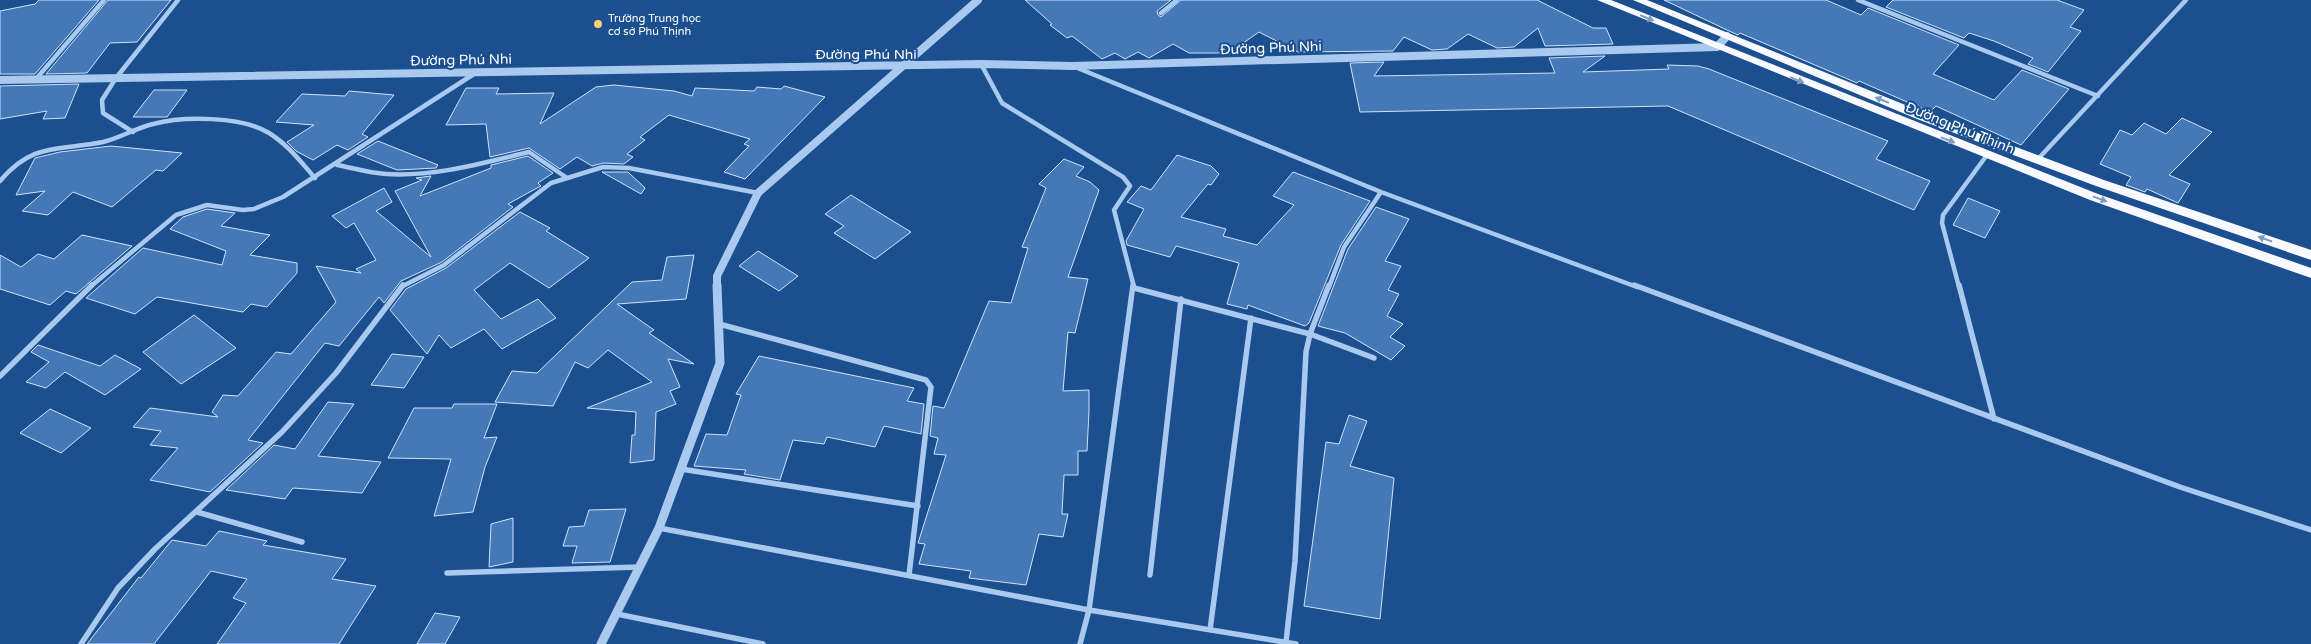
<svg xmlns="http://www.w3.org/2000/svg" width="2311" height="644" font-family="'Varela Round',sans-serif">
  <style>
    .building { fill: #4478b7; stroke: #cfe3fa }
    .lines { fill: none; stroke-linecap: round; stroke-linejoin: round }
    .minor-far1 { stroke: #a9c9ee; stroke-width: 4.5 }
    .minor { stroke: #a9c9ee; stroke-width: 5.5 }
    .tertiary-far1 { stroke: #a9c9ee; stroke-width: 8 }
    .tertiary { stroke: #a9c9ee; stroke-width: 9 }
    .trunk { fill: #f8faff; fill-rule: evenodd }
    .oneway { fill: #7e9cc1 }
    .poi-dot { fill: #ffd166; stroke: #1b4f8f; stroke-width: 2 }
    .labels { text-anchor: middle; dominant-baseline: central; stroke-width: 4; stroke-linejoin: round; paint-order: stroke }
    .far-poi-label { font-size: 11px; fill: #fff; stroke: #1b4f8f; text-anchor: start }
    .street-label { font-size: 14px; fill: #fff; stroke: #1b4f8f }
  </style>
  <rect width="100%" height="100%" fill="#1b4f8f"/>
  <path class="building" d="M39,0H99L35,74H0V11L35,4Z
    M108,0H171L137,42L110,43L87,73L46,74Z
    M1025,0H1171L1157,11L1158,15L1161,17L1181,0H1537L1593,28H1606L1613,44L1545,46L1538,28L1514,47L1497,48L1468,34L1447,49L1432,50L1404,37L1393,51L1298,52L1259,32L1229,53H1189L1173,44L1149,58L1138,52L1125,59L1115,53L1102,59L1072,36L1067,38L1050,25L1052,24Z
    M1664,0H1826L1861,15L1868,8L1959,45L1933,74L1994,100L2022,70L2069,89L2021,145L1936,106L1930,112L1859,81L1857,83L1740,33L1738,35L1727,30Z
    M1893,0H2057L2084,10L2070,27L2081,31L2048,72L2028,64L2033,58L1994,41L1969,33L1964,38L1886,7Z
    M1605,56L1583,72L1669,69L1667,65L1698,66L1709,69L1888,141L1876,159L1930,181L1914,210L1668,106L1360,112L1350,63L1384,62L1374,76L1555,73L1549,58Z
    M79,84L65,118L43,119L47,111L0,119V86Z
    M614,85L674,91L692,96L695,88L754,91L757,87L781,89L784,86L825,97L745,179L724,172L749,146L744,144L750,139L669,115L640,137L645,140L627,154L633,157L624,164L603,163L592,166L577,157L560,169L529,148L490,157L486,124L446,125L466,88H499L496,94L554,93L540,124L596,87Z
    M154,90H187L167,117H133Z
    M349,91L394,95L362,134L368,137L348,150L337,145L313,160L296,151L287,142L314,125L276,122L302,94L345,96Z
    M2182,118L2212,132L2169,175L2190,184L2178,203L2147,189L2145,192L2126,185L2131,177L2100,164L2120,130L2132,135L2144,123L2166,134Z
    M378,141L438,165L436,168L397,170L357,154Z
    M111,146L182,153L163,171L156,170L112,207L73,192L48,215L22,211L45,191L16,195L35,158L60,152Z
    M1177,155L1211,166L1219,174L1211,185L1208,184L1181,217L1226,229L1223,236L1257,245L1294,205L1273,196L1293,172L1370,201L1341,245L1309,323L1305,326L1248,305L1247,309L1227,304L1239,263L1176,246L1170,257L1127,245L1126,241L1144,209L1127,202L1141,186L1151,190Z
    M528,156L553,173L538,183L541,186L537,188L508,204L513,207L442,262L401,281L384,303L379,297L339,346L325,343L248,440L263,443L210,492L150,480L178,448L150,445L161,431L133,427L150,408L218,417L212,412L223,395L238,396L276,352L291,354L336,302L316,266L361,273L356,269L376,260L354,223L346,228L332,216L384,188L392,202L376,211L431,257L395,191L422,180L416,178L431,176L420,196L491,168V165Z
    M1064,159L1084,167L1076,176L1090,182L1099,190L1068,277L1088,279L1075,333L1068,332L1063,391L1089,390V411L1087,451H1078V475H1064L1062,514H1068L1063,537L1039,534L1026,585L969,578L971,571L919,564L925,544L918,543L946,455L934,454L938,438L930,436L933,406L944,408L989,301L1011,303L1028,248L1022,247L1046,188L1039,184Z
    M602,172H628L645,188L641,194Z
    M851,195L870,207L911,232L875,259L834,233L844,226L825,214Z
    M1968,198L2000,211L1985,238L1953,225Z
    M1376,207L1409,219L1385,261L1401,266L1388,290L1399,294L1387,316L1403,324L1390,337L1405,346L1391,360L1345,333L1318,326L1348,249Z
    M207,209L235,213L221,226L270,235L250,255L297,263V273L267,307L251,304L243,312L157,297L135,314L86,298L143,248L222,265L226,251L170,229L183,217Z
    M520,212L550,228L546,231L589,258L549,288L510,263L474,290L501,319L538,299L556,318L502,349L484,329L451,348L439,335L427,354L390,310L406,289L446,268Z
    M82,235L132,246L76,294L66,291L50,305L0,289V255L21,267L38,254L54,259Z
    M758,251L798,276L779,291L739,266Z
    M694,255L686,299L617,304L654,330L649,333L694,364L668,359L680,387L670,391L676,404L656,412L654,460L630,463L632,435H635L636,412L587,408L652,382L608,350L588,368L575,362L553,406L495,402L512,371L537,373L632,282L662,280L667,257Z
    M194,315L236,348L181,384L143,352Z
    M38,345L100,366L115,355L141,369L105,395L65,372L46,388L26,382L49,362L31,352Z
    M392,354L424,357L404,388L371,385Z
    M759,356L914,388L907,401L924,404L921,434L884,426L875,447L827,437L824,444L793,440L780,480L744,474L746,470L694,466L706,434L727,435L741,395L736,394Z
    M328,402L354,404L318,456L381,462L362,493L293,488L285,499L226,490L274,445L295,449Z
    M454,404H497L484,438L497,437L485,467L473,512L434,516L451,459L388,458L414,408H452Z
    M50,409L91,428L61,453L20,433Z
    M1349,415L1367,421L1350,466L1394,478L1380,619L1304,606L1326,442L1339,444Z
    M626,509L610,562L572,563L577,546H563L569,527L584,526L589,510Z
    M513,518V562L489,567L491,524Z
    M219,531L267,541L263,545L346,559L332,579L376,586L339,644H217L246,603L233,598L247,579L211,571L154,644H87L139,577L141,578L172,540L206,546Z
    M435,613L460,617L445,644H417Z"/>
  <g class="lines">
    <path class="minor-far1" d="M1858,0L2098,96
      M1161,13L1177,0
      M981,64L1002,103L1123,177L1130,186L1114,210L1134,287
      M1075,67L1381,192L1637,287
      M36,79L104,0
      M133,132L103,113L102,100L116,78L178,0
      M2038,159L2186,0
      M337,165C353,168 369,173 386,174C435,177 482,163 529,152L567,178
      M0,181C33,142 58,151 103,142C120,138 136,128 153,124C183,116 242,116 269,133C287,144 301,162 315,178
      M90,287L176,215L207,205L243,210L254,209L283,197L477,72
      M401,287L444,265L551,183L603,167L629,168L758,193
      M1329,287L1344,247L1381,192
      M1959,287L1942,223L1943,215L1987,155"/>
    <path class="minor" d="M1634,285L2180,487L2311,530
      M1959,285L1994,419
      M1134,288L1310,334L1374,358
      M719,324L926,380L931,387L909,575
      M0,376L92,285
      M681,469L918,506
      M197,512L302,542
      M659,528L1089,610L1133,285
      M447,573L639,567
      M1150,575L1181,299
      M617,614L763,644
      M1210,630L1251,318
      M1286,642L1295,561L1306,352L1310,334L1329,285
      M81,644L118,588L155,549L282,432L336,373L403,285
      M1080,644L1089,610L1296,644"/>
    <path class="tertiary-far1" d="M0,80L981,64L1072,66L1717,47L1727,36
      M717,287V276L758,193L978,0"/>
    <path class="tertiary" d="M601,644L659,528L720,363L717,285"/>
    <path class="trunk" d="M1597,0H1611L2098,194L2311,268V278L2090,200Z
      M1633,0H1647L1925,113L2104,180L2311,250V260L2096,186L1917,119Z"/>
  </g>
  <defs><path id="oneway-solid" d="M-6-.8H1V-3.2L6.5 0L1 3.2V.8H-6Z" transform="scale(1.25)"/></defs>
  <g class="oneway">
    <use href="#oneway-solid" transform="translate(1647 18) rotate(22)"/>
    <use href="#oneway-solid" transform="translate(1797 80) rotate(22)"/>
    <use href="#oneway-solid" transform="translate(1882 100) rotate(-158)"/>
    <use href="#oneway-solid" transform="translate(1948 140) rotate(21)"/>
    <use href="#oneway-solid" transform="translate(2100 199) rotate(20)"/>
    <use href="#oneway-solid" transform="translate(2265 239) rotate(-161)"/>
  </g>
  <circle class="poi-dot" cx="598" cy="24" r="5"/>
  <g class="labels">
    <g class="far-poi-label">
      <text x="608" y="18">Trường Trung học<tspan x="608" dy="13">cơ sở Phú Thịnh</tspan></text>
    </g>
    <g class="street-label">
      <text transform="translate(1271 48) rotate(-2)">Đường Phú Nhi</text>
      <text x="866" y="54">Đường Phú Nhi</text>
      <text transform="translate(461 60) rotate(-1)">Đường Phú Nhi</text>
      <text transform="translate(1960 128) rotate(22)">Đường Phú Thịnh</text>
    </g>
  </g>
</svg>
